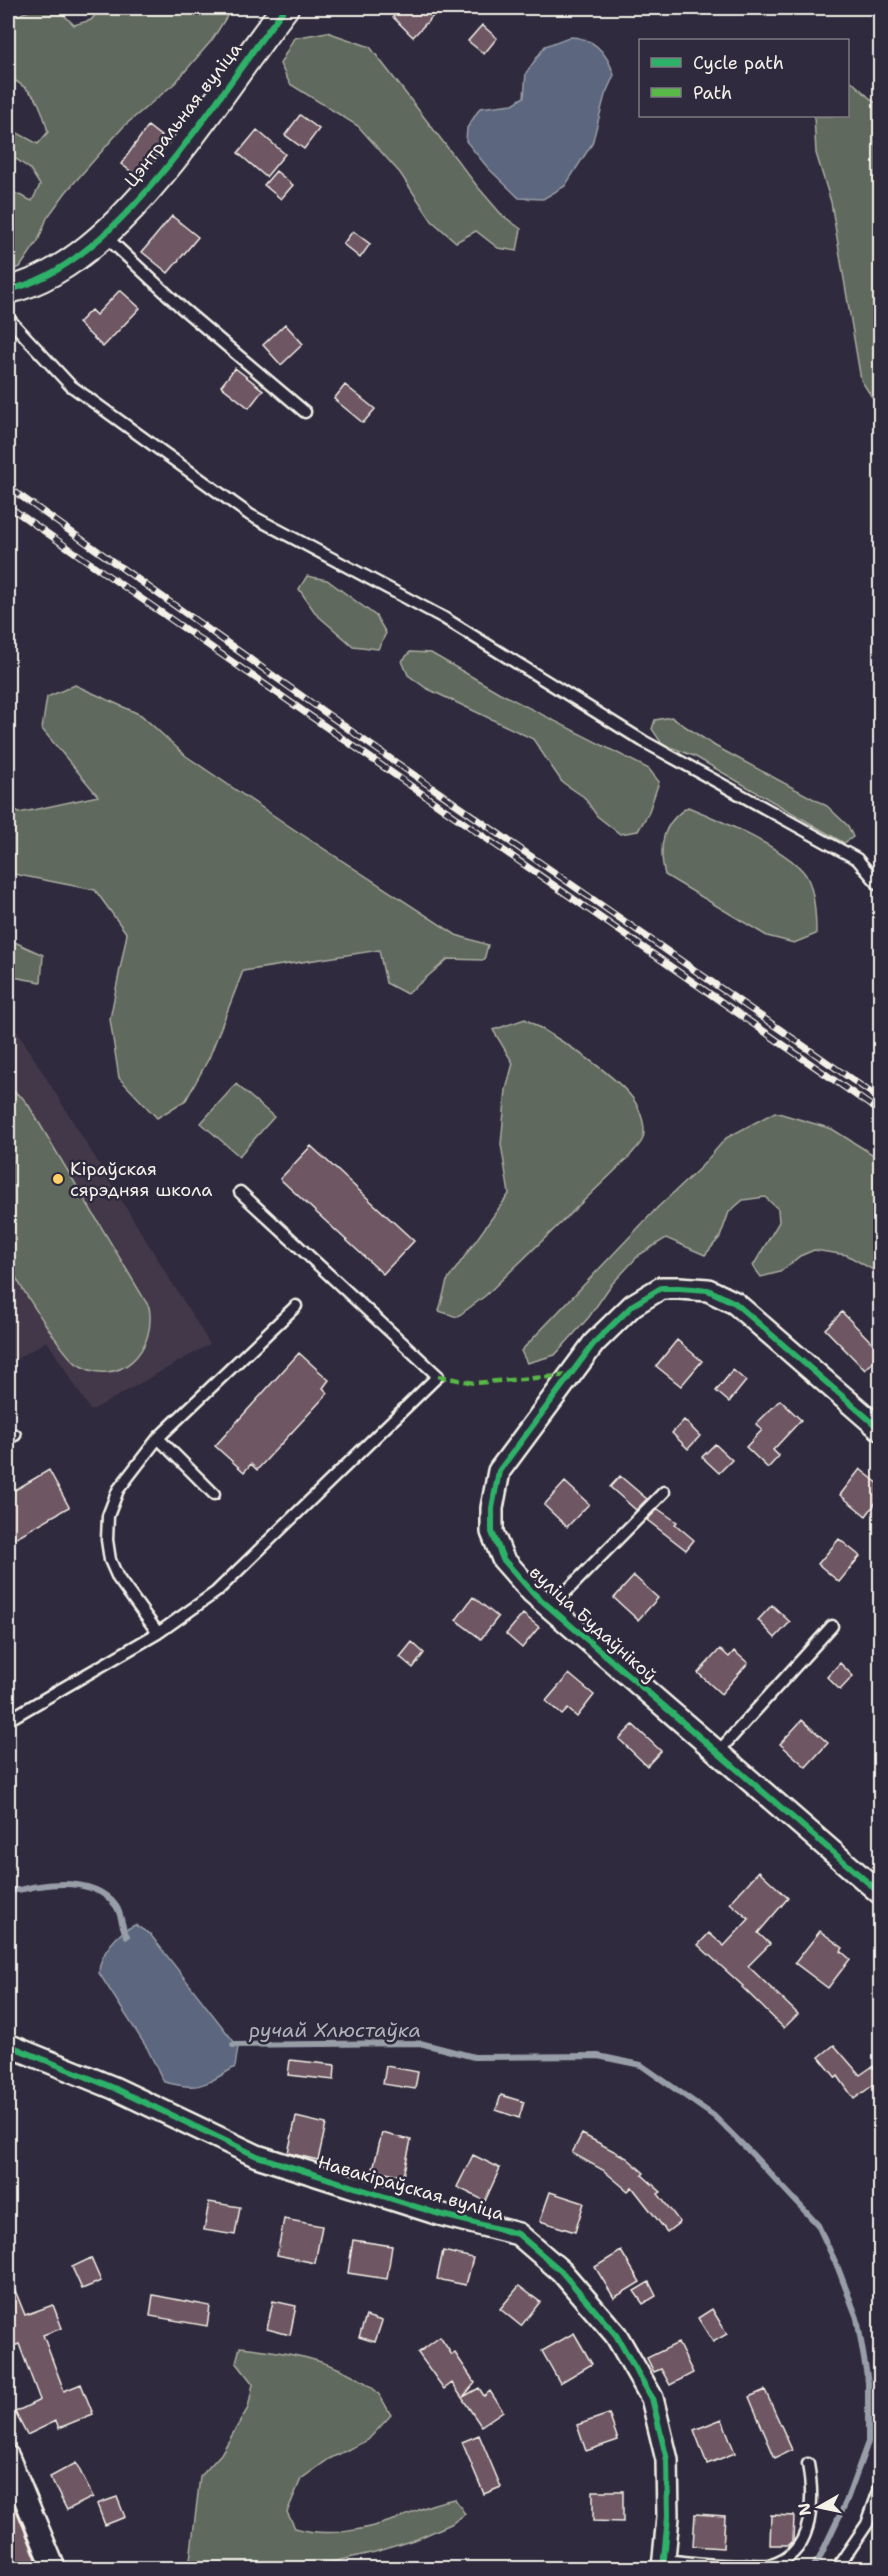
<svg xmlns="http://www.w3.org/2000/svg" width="888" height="2576" font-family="'Shantell Sans',sans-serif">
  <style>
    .built { fill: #423748 }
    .green { fill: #60695d; stroke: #aaada2; stroke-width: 1.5 }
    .water { fill: #5b667e; stroke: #989ea8; stroke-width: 1.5 }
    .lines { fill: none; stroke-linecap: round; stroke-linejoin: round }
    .stream { stroke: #989ea8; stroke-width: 6 }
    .building { fill: #6e5662; stroke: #f4f1e8; stroke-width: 1.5 }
    .service-casing { stroke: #f4f1e8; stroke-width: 15 }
    .minor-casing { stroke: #f4f1e8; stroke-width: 26 }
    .tertiary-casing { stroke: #f4f1e8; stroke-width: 30 }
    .service { stroke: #2f2a3d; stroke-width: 10 }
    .minor { stroke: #2f2a3d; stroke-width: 21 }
    .tertiary { stroke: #2f2a3d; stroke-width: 26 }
    .rail-casing { stroke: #f4f1e8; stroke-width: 7 }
    .rail { stroke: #2f2a3d; stroke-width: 4.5; stroke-dasharray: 14; stroke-linecap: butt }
    .quiet { stroke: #58b947; stroke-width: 4.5; stroke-dasharray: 9 4.5; stroke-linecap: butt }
    .cycleway-casing { stroke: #2f2a3d; stroke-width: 10 }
    .cycleway { stroke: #2db169; stroke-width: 6 }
    .poi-dot { fill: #ffd166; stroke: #2f2a3d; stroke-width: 2 }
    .labels { text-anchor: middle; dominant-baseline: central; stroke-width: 5; stroke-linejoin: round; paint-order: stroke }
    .street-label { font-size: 18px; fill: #f4f1e8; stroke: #2f2a3d }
    .poi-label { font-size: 18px; fill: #f4f1e8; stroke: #2f2a3d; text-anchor: start }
    .water-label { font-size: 20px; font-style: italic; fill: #afb2b8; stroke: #2f2a3d }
  </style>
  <rect width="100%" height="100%" fill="#2f2a3d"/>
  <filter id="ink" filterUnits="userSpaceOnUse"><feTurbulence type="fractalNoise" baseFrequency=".0167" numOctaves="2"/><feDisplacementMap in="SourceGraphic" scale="12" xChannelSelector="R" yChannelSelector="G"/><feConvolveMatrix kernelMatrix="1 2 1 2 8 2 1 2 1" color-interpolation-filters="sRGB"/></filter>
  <g filter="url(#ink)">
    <path class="built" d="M8,1016L210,1344L91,1411L47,1341L8,1364Z"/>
    <path class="green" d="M36,8H57L74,25L91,20L101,8H227L229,13L212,40L175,83L124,126L66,192L47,218L38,241L20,267L8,270V190L32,201L40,185L30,169L8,153V137L16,132L38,144L48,132C40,100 36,93 8,76V17L11,18Z
      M327,32L370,47L477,186L502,215L521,229L517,251L498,248L476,231L456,242L432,221L400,173L358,126L290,84L280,64L294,38Z
      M848,78L874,102L880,101V410L861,380L831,202L816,153L814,116H848Z
      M307,576L327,580L376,616L386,633L378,649L353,646L316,614L299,589Z
      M410,652L431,653L500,693L649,769L659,782L648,814L638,831L620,834L597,816L584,797L562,782L533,739L426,688L408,675L402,661Z
      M75,685L141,715L186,756L292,828L456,935L488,945L484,960L448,959L407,994L386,983L379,950L243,971L209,1058L186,1100L157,1118L119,1078L110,1019L127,934L95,890L8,873V804L19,813L98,796L42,729L47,697Z
      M671,717L715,746L827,806L848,826L853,837L844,843L694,756L662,744L652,729L655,720Z
      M688,807C715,818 797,853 808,879C815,895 816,916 816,934L794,943L767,936L665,875C658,846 662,823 688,807Z
      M8,939L43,955L41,982L8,976Z
      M525,1019C556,1037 607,1068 630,1095C638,1104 647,1125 643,1138C642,1144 633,1151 630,1156L485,1296L457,1317L439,1311L447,1281L509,1194L501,1144L506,1090L513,1063L493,1030Z
      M236,1084L274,1117L239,1156L201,1123Z
      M8,1088L22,1097L29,1106L149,1307C157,1350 119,1390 77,1364C64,1356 15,1279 8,1262C4,1251 8,1233 8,1221C8,1177 7,1132 8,1088Z
      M775,1112L832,1129L880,1159V1274L847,1255L814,1250L800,1256L780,1272L761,1277L753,1266L779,1222L778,1209L765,1197L743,1200L729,1212L720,1237L705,1255L666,1238L639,1255L611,1285L589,1317L555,1355L527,1363L521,1351L658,1207L701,1167L726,1138Z
      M240,2347C286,2352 340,2360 376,2391C382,2397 386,2407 391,2415L368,2440L329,2459L301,2479L287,2512L295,2528C329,2538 364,2530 397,2519C419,2511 430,2503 455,2499L465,2514L451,2524L417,2539L375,2552L306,2568H189L200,2477L221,2454L248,2408L253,2384L236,2362Z"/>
    <path class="water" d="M569,37C594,37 607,52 614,75L605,95L592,144L565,186L543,199L519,198L488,168L466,141L467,128L480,108L513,104L524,97L526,73L545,46Z
      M135,1925L150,1934L238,2047L235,2067C203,2086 200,2091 164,2082L147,2048L99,1973C99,1954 118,1932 135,1925Z"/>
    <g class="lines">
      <path class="stream" d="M8,1890C20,1892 27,1887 39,1886C66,1882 99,1883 116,1906C122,1914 121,1927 127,1936
        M233,2045L420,2043L474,2057L598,2056L641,2065L714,2116L752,2154L818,2225L838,2268L857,2318L868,2382V2442L846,2502L819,2559L811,2568"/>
    </g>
    <path class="building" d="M402,8H426L434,15L413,37L393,17Z
      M482,25L497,38L484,54L468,41Z
      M300,115L319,129L304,149L285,135Z
      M148,126L167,141L139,177L121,164Z
      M257,130L285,154L266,177L238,153Z
      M276,171L293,185L281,199L264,185Z
      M172,216L198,237L168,273L142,252Z
      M353,231L370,244L360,258L343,244Z
      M120,290L140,308L103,347L78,323L91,310L96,315Z
      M285,324L303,344L281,365L263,345Z
      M235,368L263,390L249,408L221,386Z
      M345,385L375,409L363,423L334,399Z
      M311,1146L414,1241L383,1274L280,1179Z
      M842,1312L880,1351V1355L865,1370L825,1329Z
      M677,1340L702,1361L681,1386L656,1366Z
      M299,1353L329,1380L323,1388L328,1393L257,1470L251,1464L244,1472L215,1446Z
      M733,1370L746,1381L729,1402L716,1391Z
      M780,1400L801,1420L773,1450L779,1456L768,1468L746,1447L762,1430L756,1424Z
      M684,1420L700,1436L688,1449L672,1433Z
      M715,1444L732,1460L719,1473L702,1457Z
      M860,1469L880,1485V1497L866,1516L840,1495Z
      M49,1470L69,1507L8,1542V1494Z
      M620,1476L647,1499L636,1510L610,1487Z
      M565,1482L589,1504L567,1527L544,1505Z
      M658,1509L677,1522L675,1524L694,1540L686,1550L647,1520Z
      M839,1539L860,1556L839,1582L818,1564Z
      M634,1576L658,1598L638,1620L614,1598Z
      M473,1597L498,1617L481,1639L456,1620Z
      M772,1605L790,1622L775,1638L758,1620Z
      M523,1614L539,1627L522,1648L506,1634Z
      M412,1642L424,1653L413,1668L400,1657Z
      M720,1649L729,1657L734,1651L748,1663L721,1694L698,1673Z
      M840,1663L853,1676L840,1690L827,1677Z
      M569,1674L594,1695L577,1717L568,1709L562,1715L546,1701Z
      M802,1720L828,1743L806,1767L780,1744Z
      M633,1725L661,1751L647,1766L619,1739Z
      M759,1871L788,1898L758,1933L770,1944L748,1966L798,2014L784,2028L742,1987L743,1986L698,1945L709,1933L724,1946L749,1919L730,1903Z
      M820,1931L843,1948L841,1951L850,1959L828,1988L795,1963Z
      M834,2045L860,2075L873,2066L880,2080L854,2099L838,2076L836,2078L819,2057Z
      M290,2060L335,2065L334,2080L288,2075Z
      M386,2066L418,2072L415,2089L383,2084Z
      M501,2095L524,2102L519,2118L496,2110Z
      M296,2117L326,2124L318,2160L288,2153Z
      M382,2133L411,2140L403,2176L373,2169Z
      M582,2134L627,2158L644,2173L642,2175L661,2192L658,2194L680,2222L667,2232L632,2187L628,2191L603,2170L572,2153Z
      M473,2155L500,2168L485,2201L457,2187Z
      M550,2192L584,2203L575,2232L540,2221Z
      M209,2202L240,2207L235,2235L204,2230Z
      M284,2219L322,2226L315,2263L277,2255Z
      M353,2240L392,2246L387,2279L348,2273Z
      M443,2251L473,2258L466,2285L437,2279Z
      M621,2251L640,2282L614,2298L595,2267Z
      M91,2258L101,2281L82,2289L72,2267Z
      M8,2273L25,2315L53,2305L62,2328L43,2335L64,2391L81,2384L93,2414L59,2428L56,2421L27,2435L15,2412L40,2400L19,2344L8,2348Z
      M649,2282L656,2296L643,2304L634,2291Z
      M519,2286L540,2302L521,2326L500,2309Z
      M153,2295L210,2306L207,2326L150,2316Z
      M273,2301L296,2306L290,2335L267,2329Z
      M712,2309L727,2334L713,2342L698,2318Z
      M366,2316L382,2321L375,2342L359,2337Z
      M574,2333L592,2364L560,2383L542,2351Z
      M440,2337L452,2355L455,2353L475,2383L463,2397L479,2388L484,2396L490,2391L503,2411L481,2426L452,2383L444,2389L418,2353Z
      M678,2343L693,2373L670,2385L661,2369L654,2372L647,2358Z
      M765,2390L792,2450L775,2458L749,2397Z
      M609,2414L618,2440L586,2451L577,2425Z
      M722,2419L735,2453L707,2464L694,2430Z
      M479,2435L501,2487L484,2494L462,2442Z
      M76,2463L93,2497L67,2510L50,2477Z
      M8,2490L37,2561L31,2564L33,2568H8Z
      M593,2491H623V2522L593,2521Z
      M117,2497L125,2517L105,2525L97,2504Z
      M695,2514L725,2516L723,2548L693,2546Z
      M771,2515L794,2516L793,2541L789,2545H770Z"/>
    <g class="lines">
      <g class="service-casing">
        <path id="service" d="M103,234L182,308L305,412
          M8,318L70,385L250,515L444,618L643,741L857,859L880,886
          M158,1438L214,1494
          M8,1439L15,1435
          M550,1608L664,1492
          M158,1633L118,1578L110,1560L107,1540L108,1516L118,1490L158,1438L296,1306
          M8,1720L158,1633L216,1592L438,1376L240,1192
          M718,1752L832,1626
          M664,2560C693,2563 722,2567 751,2565C759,2565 768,2566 774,2564C815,2551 814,2497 808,2464
          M837,2568L867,2524L880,2488"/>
      </g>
      <g class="minor-casing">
        <path id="minor" d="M880,1429L735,1303L708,1290L679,1288H661L633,1305L594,1343L499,1471L492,1508V1532L503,1559L532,1592L880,1893
          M8,2045L114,2088L257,2156L439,2214L518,2234L561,2271L616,2335L652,2398L667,2460L668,2517L663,2568
          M8,2457L54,2568"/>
      </g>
      <g class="tertiary-casing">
        <path id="tertiary" d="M8,290C119,266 218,93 285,8"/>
      </g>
      <use href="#service" class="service"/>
      <use href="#minor" class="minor"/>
      <use href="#tertiary" class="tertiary"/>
      <g class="rail-casing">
        <path id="rail" d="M8,487L368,743L880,1099
          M8,506L880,1112"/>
      </g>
      <use href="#rail" class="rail"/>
      <path class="quiet" d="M438,1376L474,1383L571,1375"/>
      <g class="cycleway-casing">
        <path id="cycleway" d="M8,290C119,266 218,93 285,8
          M880,1429L735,1303L708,1290L679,1288H661L633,1305L594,1343L499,1471L492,1508V1532L503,1559L532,1592L880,1893
          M8,2045L114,2088L257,2156L439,2214L518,2234L561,2271L616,2335L652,2398L667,2460L668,2517L663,2568"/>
      </g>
      <use href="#cycleway" class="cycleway"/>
    </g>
  </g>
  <circle class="poi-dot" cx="58" cy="1179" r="6"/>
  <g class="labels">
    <g class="street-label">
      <text transform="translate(183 115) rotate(-52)">Цэнтральная вуліца</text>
      <text transform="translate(593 1624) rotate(42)">вуліца Будаўнікоў</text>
      <text transform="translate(411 2188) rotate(16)">Навакіраўская вуліца</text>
    </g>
    <g class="poi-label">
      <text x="70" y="1169">Кіраўская<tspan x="70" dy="21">сярэдняя школа</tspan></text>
    </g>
    <g class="water-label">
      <text x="335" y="2030">ручай Хлюстаўка</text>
    </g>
  </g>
  <rect width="888" height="2576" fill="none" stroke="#2f2a3d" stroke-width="30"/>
  <rect x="15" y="15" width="858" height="2546" fill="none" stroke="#f4f1e8" stroke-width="2" filter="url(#ink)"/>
  <rect x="639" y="39" width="210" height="78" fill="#2f2a3d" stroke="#7e7a81" stroke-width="1.5"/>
  <rect x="651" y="58" width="30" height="9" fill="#2db169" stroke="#7e7a81" stroke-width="1.5"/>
  <text x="693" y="69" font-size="18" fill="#f4f1e8">Cycle path</text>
  <rect x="651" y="88" width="30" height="9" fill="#58b947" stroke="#7e7a81" stroke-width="1.5"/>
  <text x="693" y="99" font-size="18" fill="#f4f1e8">Path</text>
  <g transform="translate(819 2507) rotate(261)" stroke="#2f2a3d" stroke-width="4.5" paint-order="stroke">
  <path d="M0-4.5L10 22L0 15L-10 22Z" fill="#f4f1e8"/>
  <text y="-9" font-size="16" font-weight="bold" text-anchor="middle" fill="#f4f1e8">N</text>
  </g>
</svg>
